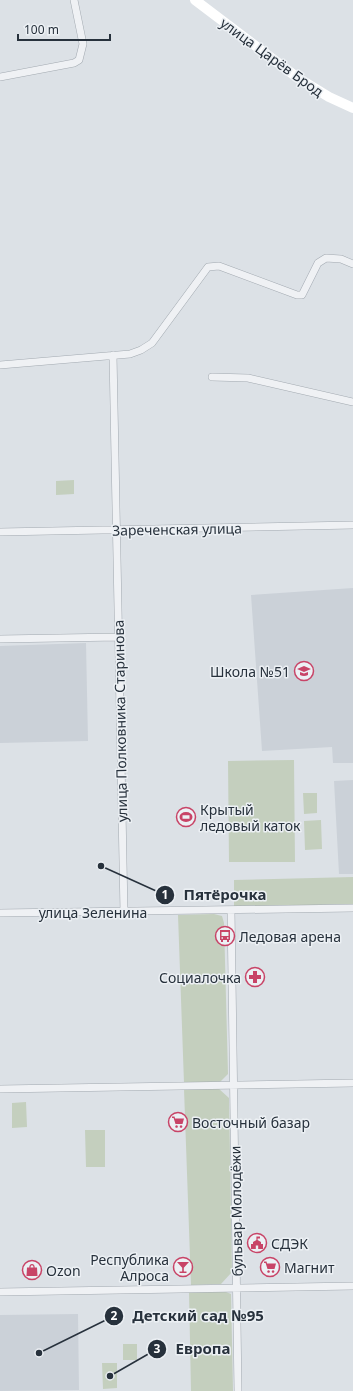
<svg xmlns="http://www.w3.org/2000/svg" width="353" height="1391" font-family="'Noto Sans',sans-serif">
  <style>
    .built { fill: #cbd1d8 }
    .green { fill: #c4cfbe }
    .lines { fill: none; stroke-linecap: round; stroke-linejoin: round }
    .street-casing { stroke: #a2a9b0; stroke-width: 8 }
    .street { stroke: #eff1f4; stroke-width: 7 }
    .secondary { stroke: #fff; stroke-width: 10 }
    .labels { text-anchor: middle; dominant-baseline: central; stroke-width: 3; stroke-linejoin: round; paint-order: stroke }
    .street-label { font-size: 14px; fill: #27313c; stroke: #ecf0f4 }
    .poi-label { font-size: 14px; fill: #27313c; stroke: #ecf0f4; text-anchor: start }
    .leader { fill: none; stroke: #27313c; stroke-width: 1.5 }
    .callout-dot { fill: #27313c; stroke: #ecf0f4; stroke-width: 1.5 }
    .mark-label { font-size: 12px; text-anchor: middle; font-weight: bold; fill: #fff }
    .callout-label { font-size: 15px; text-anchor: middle; font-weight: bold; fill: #27313c; stroke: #ecf0f4; stroke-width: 3; stroke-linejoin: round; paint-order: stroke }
  </style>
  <rect width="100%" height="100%" fill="#dce1e6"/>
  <path class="built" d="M353,588V763H333L332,747L262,751L251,595Z
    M86,643L88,741L0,743V646Z
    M353,780V874H339L334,781Z
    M78,1314L79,1390L0,1391V1315Z"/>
  <path class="green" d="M74,480V494L56,495V481Z
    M294,760L295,862H229L228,761Z
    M303,793H317V813L304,814Z
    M321,820L322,849L305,850L304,821Z
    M353,877V904L234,907V880Z
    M214,914L222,916L224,923L228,1074L220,1082L184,1083L178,915Z
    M218,1088L229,1098L232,1272L221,1284L191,1285L184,1089Z
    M26,1102L27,1127L12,1128V1103Z
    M85,1130H105V1167H86Z
    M189,1292H226L231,1294L233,1391H191Z
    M123,1344H137V1360H123Z
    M102,1363H117V1388L103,1389Z"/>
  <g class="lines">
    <g class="street-casing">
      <path id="street" d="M0,77L74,63L79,60L83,44L74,0
        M113,355L124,912
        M0,365L130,354L141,350L152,343L208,267L219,266L297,295H302L318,263L326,258L341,259L353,264
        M212,377L248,378L353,402
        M0,532L353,525
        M0,639L119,637
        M231,910L238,1391
        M0,913L353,908
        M0,1089L353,1083
        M0,1292L353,1286"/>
    </g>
    <use href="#street" class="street"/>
    <path class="secondary" d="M195,0L298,78L329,97L353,108"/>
  </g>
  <defs>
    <g id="school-ring" transform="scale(1)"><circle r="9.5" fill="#ecf0f4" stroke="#c84467" stroke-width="1.5"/><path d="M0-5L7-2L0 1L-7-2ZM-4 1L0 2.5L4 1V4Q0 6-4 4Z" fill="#c84467"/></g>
    <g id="stadium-ring" transform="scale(1)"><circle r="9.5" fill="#ecf0f4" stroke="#c84467" stroke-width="1.5"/><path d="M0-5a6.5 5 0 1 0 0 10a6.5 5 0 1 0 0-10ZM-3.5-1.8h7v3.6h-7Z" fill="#c84467"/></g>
    <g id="bus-ring" transform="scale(1)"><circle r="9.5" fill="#ecf0f4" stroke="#c84467" stroke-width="1.5"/><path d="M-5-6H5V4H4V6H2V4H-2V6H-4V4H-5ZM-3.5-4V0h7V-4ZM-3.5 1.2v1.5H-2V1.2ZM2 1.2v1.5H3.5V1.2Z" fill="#c84467"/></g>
    <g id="pharmacy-ring" transform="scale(1)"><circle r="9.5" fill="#ecf0f4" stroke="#c84467" stroke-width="1.5"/><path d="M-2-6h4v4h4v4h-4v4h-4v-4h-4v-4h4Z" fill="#c84467"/></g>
    <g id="supermarket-ring" transform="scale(1)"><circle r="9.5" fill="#ecf0f4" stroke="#c84467" stroke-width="1.5"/><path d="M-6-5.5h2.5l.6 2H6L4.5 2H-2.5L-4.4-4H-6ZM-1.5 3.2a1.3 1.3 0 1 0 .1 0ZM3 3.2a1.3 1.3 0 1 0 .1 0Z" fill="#c84467"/></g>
    <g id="civic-ring" transform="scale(1)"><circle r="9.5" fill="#ecf0f4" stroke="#c84467" stroke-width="1.5"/><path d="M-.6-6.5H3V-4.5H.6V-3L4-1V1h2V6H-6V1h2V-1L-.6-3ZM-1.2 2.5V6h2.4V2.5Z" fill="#c84467"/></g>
    <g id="bar-ring" transform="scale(1)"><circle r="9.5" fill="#ecf0f4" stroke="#c84467" stroke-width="1.5"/><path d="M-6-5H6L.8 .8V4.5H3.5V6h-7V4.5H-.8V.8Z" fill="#c84467"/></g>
    <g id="shop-ring" transform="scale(1)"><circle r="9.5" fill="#ecf0f4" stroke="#c84467" stroke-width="1.5"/><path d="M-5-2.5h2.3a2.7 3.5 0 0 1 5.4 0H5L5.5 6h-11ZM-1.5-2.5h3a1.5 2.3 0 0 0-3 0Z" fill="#c84467"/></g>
  </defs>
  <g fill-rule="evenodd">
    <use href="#school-ring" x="304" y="671"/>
    <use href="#stadium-ring" x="186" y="817"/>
    <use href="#bus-ring" x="225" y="936"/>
    <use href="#pharmacy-ring" x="255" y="977"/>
    <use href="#supermarket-ring" x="178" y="1122"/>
    <use href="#civic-ring" x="257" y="1243"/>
    <use href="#bar-ring" x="183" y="1267"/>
    <use href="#supermarket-ring" x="270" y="1267"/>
    <use href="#shop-ring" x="32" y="1270"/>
  </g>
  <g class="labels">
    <g class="street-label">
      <text transform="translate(272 57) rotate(36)">улица Царёв Брод</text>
      <text transform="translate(177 529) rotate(-1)">Зареченская улица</text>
      <text transform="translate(120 721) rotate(-91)">улица Полковника Старинова</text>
      <text x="93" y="912">улица Зеленина</text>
      <text transform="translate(236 1211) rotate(-91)">бульвар Молодёжи</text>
    </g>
    <g class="poi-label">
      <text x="290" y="671" text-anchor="end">Школа №51</text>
      <text x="200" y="809">Крытый<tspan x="200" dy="16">ледовый каток</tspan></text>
      <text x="239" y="936">Ледовая арена</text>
      <text x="241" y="977" text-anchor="end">Социалочка</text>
      <text x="192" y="1122">Восточный базар</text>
      <text x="271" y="1243">СДЭК</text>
      <text x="169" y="1259" text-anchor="end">Республика<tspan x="169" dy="16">Алроса</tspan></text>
      <text x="284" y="1267">Магнит</text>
      <text x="46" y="1270">Ozon</text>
    </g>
  </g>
  <path class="leader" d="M101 866L165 895M39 1353L114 1316M110 1376L157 1349"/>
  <g class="callout-dot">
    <circle cx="101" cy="866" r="4"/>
    <circle cx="39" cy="1353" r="4"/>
    <circle cx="110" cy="1376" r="4"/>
    <circle cx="165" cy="895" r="10"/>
    <circle cx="114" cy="1316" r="10"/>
    <circle cx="157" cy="1349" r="10"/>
  </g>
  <g class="mark-label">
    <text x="165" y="899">1</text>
    <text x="114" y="1320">2</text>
    <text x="157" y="1353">3</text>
  </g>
  <g class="callout-label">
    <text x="225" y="900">Пятёрочка</text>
    <text x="198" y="1321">Детский сад №95</text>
    <text x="203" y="1354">Европа</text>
  </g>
  <path d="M18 34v6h92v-6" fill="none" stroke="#27313c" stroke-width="2"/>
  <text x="24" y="34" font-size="12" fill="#27313c" stroke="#ecf0f4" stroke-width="3" paint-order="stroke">100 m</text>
</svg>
